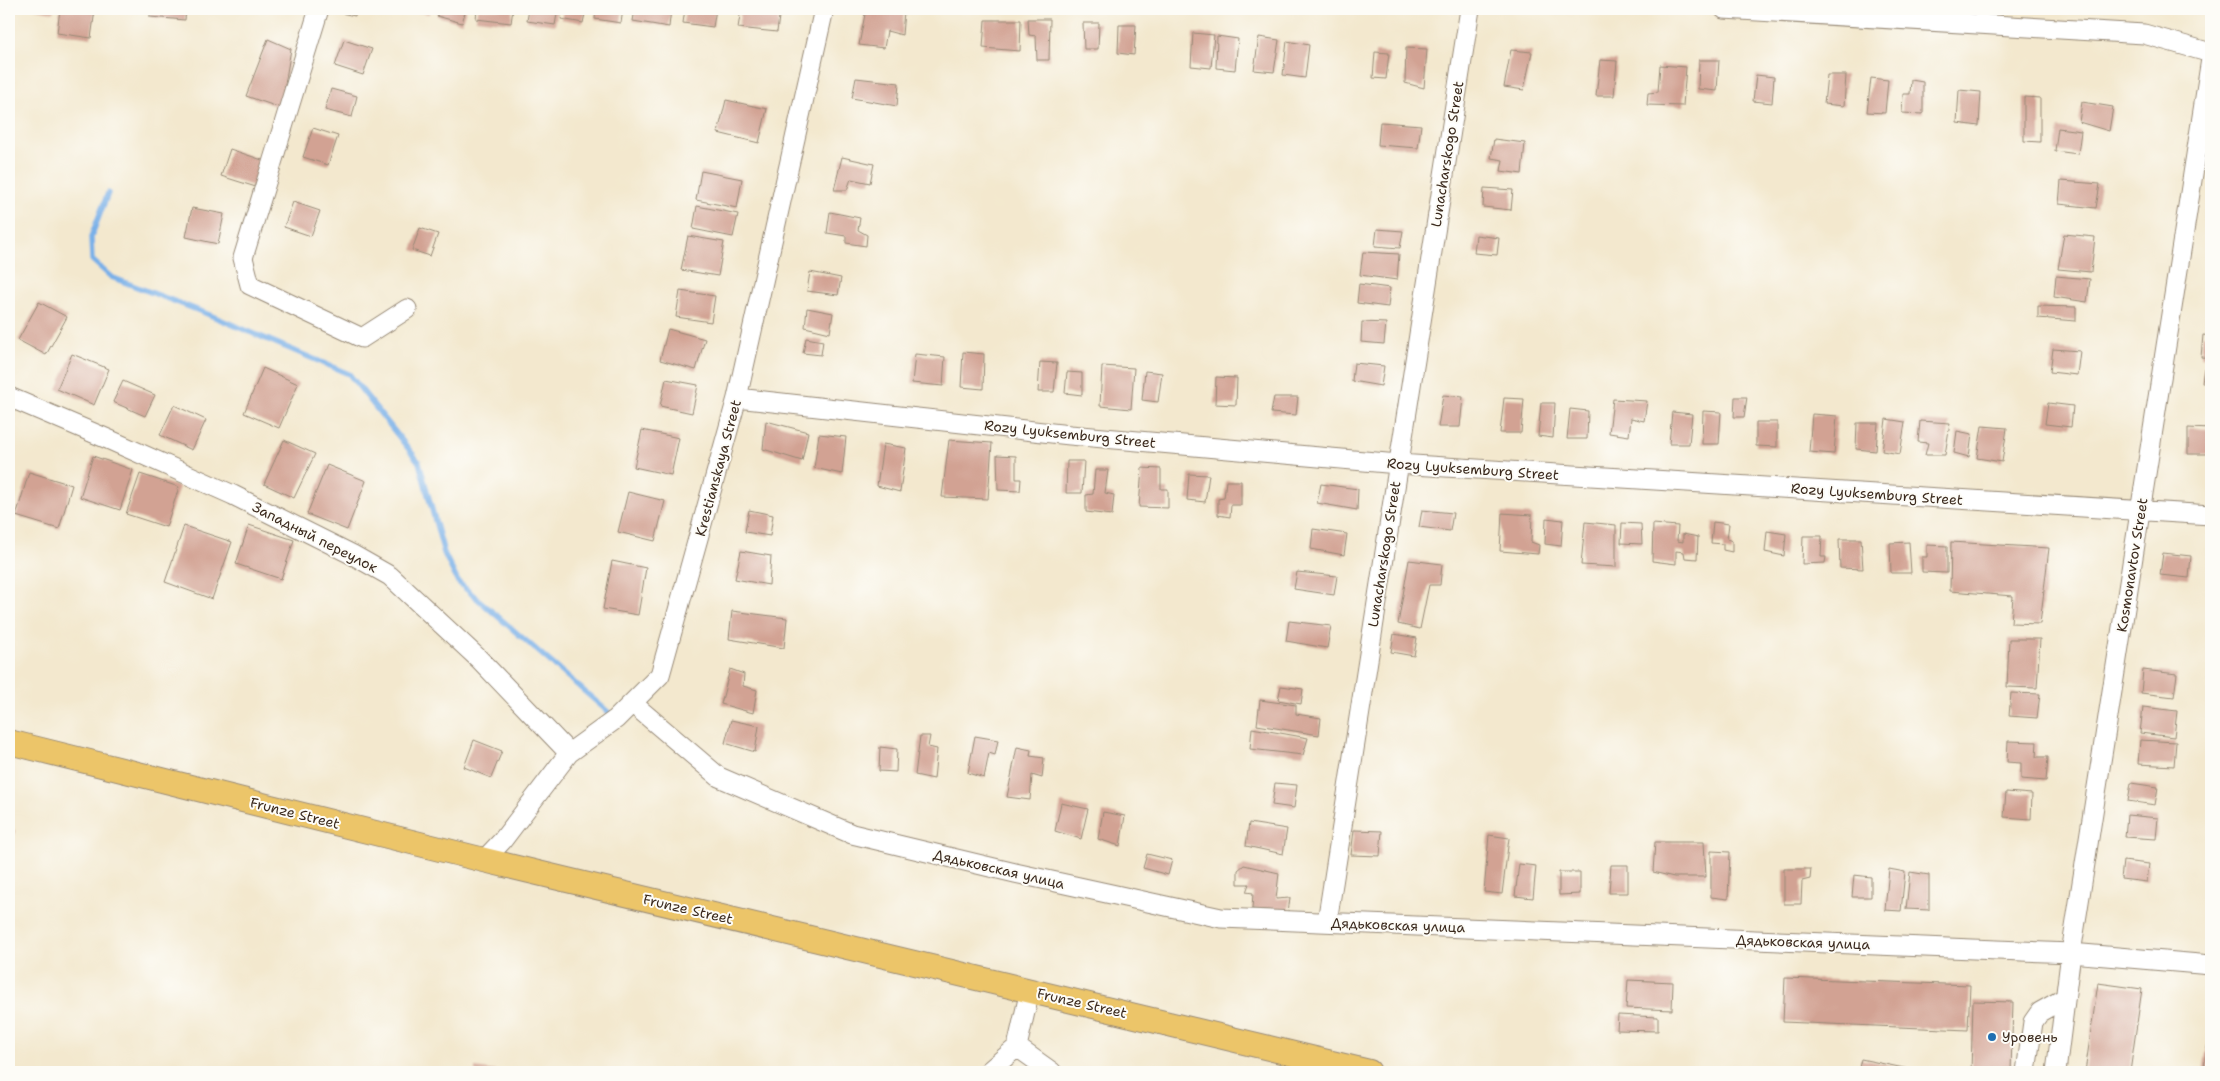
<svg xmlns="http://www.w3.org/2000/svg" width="2220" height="1081" font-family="'Shantell Sans',sans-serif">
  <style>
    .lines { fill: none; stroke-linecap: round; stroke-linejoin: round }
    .stream { stroke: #79b0e8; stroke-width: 5.5 }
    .building { fill: #d2a293 }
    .minor-casing { stroke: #978976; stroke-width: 21 }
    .major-casing { stroke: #978976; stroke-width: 26 }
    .minor { stroke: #fff; stroke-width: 19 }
    .major { stroke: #ecc569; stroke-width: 24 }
    .poi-dot { fill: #1f6fb2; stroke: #fdfcf7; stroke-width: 2 }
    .labels { text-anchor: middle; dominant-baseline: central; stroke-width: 4; stroke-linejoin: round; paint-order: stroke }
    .street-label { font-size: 14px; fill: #3b2a1e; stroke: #fdfcf7 }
    .poi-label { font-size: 14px; fill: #3b2a1e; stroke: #fdfcf7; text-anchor: start }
  </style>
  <rect width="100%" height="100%" fill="#fdfcf7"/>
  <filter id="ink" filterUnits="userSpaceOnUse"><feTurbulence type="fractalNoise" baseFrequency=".02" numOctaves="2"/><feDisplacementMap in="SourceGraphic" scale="10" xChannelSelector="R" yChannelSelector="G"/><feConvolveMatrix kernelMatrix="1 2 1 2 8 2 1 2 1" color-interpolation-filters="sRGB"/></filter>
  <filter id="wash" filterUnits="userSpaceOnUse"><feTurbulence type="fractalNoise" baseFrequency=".0096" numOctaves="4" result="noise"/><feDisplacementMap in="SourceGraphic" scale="20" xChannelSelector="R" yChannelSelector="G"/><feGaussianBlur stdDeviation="1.12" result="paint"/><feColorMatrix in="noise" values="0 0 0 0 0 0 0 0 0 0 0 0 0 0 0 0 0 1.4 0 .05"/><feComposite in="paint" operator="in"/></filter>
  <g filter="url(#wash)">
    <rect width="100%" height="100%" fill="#f3e8ce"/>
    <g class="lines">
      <path class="stream" d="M108,193L91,237L92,260L111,277L205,313L349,374L419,462L444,553L458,582L614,717"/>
    </g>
    <g id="blocks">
      <path class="building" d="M34,9H54V12Z
        M60,9L95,10L91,38L57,33Z
        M150,9H186L185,20L150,17Z
        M332,9H356L355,16L332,11Z
        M399,9H429V14Z
        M439,9H466L462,23L437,16Z
        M477,9H513L511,23L476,19Z
        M529,9H558L555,25L527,21Z
        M563,9H586L583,23L561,19Z
        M596,9H623L621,23L595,19Z
        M635,9H671L669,27L633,21Z
        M685,9H716L713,27L683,23Z
        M741,9H780L777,32L738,28Z
        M866,9L904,11L902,35L887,31L884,48L859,45Z
        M1028,19H1050L1049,60H1037L1036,36L1029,35Z
        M985,20H1021L1020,51L983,48Z
        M1083,23H1099L1098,49H1084Z
        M1119,25H1136L1134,55L1118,53Z
        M1193,33L1214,35L1211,68L1191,66Z
        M1217,36L1238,39L1235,70L1216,68Z
        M1259,37L1279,40L1274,72L1254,70Z
        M268,39L291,49L281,108L246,96Z
        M344,40L372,49L363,75L335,66Z
        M1287,41L1309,45L1305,78L1283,75Z
        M1406,48L1427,49L1424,88L1405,83Z
        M1511,50L1532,52L1524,90L1504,87Z
        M1375,52L1389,53L1386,79L1373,78Z
        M1600,60L1617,61L1614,96H1596Z
        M1699,60H1719L1717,91L1698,89Z
        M1660,65L1686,67L1683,106L1647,105L1648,93L1658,92Z
        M1756,75L1774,77L1772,103L1753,101Z
        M1827,75H1846L1844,106L1824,104Z
        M856,78L899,83L897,106L852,98Z
        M1871,78L1888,80L1885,113L1867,112Z
        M1911,80L1923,82V114L1902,113L1903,94H1910Z
        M331,89L357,96L352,117L325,110Z
        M1959,90L1981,92L1979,126L1957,123Z
        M2024,97L2040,98V142L2024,141Z
        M726,100L767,109L759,143L718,133Z
        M2082,102L2113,107L2109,131L2079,122Z
        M1380,122L1421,125L1418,148L1378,145Z
        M313,128L338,136L328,165L303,157Z
        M2058,128L2081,131L2078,154L2055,151Z
        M1494,139L1525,143L1522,174L1501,171L1503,160L1491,158Z
        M230,149L268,162L259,188L221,176Z
        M842,157L874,164L870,183L851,179L847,190H834Z
        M701,171L742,179L737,208L696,200Z
        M2061,181L2100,184L2096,208L2059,204Z
        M1484,188L1513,190L1511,210L1483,207Z
        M293,202L320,211L311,236L284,227Z
        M697,206L738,214L733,237L693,229Z
        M192,208L224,214L218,244L186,237Z
        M830,212L860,218L858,230L867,235L866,246L846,243V236L827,233Z
        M420,228L438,234L430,256L412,250Z
        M1377,229L1403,231L1400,248L1375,246Z
        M2064,234L2095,237L2091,272L2058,269Z
        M1476,235L1499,238L1497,255L1474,253Z
        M688,236L724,242L718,276L681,270Z
        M1363,252L1399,254L1397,280L1360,275Z
        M2210,264H2211V291H2207Z
        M810,272L841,278L838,295L807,291Z
        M2056,276L2090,279L2087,302L2054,297Z
        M1359,284L1390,288L1388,307L1357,303Z
        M680,291L715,296L711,322L676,317Z
        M39,302L67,317L46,355L18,340Z
        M2209,303H2211V325L2207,324Z
        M2038,306L2076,307V321L2038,318Z
        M807,308L833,313L830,333L805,327Z
        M1362,322L1386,323L1384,344L1361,342Z
        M668,329L705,339L696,370L660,360Z
        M2203,335L2211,336V358L2201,357Z
        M806,338L823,341L821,355L803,353Z
        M2053,349L2080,351L2077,375L2050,372Z
        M963,352L984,354L983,389L961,387Z
        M72,354L109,369L94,405L57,389Z
        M915,354L945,357L943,386L912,383Z
        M1040,362L1057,363L1054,392H1038Z
        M1354,363L1384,366L1381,386L1352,381Z
        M1102,366L1134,368L1131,409L1100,406Z
        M263,368L298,384L279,428L244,413Z
        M2204,368L2211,369V384L2202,382Z
        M1145,371L1162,373L1158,402L1142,400Z
        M1067,372L1082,373V395L1065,393Z
        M1216,377L1237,378L1236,405L1215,404Z
        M666,379L698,385L692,413L660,406Z
        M123,381L155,395L145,416L113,402Z
        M1443,395L1463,397L1460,427H1438Z
        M1274,397H1298L1296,415L1271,413Z
        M1735,397H1747L1744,417H1734Z
        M1504,398L1524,399L1521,433H1500Z
        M1613,399L1647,401L1644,421L1631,418L1629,436L1609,433Z
        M1541,403H1555L1553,438L1538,436Z
        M2048,403L2073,406L2071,427L2045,424Z
        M174,405L206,420L192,450L160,435Z
        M1570,409L1588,411L1587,439H1567Z
        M1703,411L1721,412L1719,444H1702Z
        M1672,412L1692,414L1689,444H1669Z
        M1812,414L1837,416L1834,454L1809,452Z
        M1886,419L1905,422L1900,454L1882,451Z
        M766,421L808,432L802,461L763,449Z
        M1920,421L1950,423L1945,455H1925L1928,443L1918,442Z
        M1756,422H1777V447L1756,446Z
        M1857,423H1878L1876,451L1856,449Z
        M1982,426L2007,428L2002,462L1977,458Z
        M2188,428L2211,429V454H2188Z
        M642,430L679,438L671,475L634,467Z
        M1957,431L1972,434L1969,457L1954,453Z
        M819,434L846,437L842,474L814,468Z
        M284,440L315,454L294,498L264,484Z
        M949,440L992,443L988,499L942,497Z
        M883,444L906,448L900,492L877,486Z
        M997,455L1016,456V479H1021L1020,491L998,490Z
        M93,456L133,470L120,510L80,497Z
        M1067,461H1084L1082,493H1066Z
        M327,465L366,481L347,530L307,514Z
        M1142,468L1161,469V489H1168V508L1139,507Z
        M1095,470H1108L1105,493L1114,495L1112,515L1086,512V495L1093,494Z
        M29,472L72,485L59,529L16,516Z
        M140,474L179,487L166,527L126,514Z
        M1189,474L1209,475L1205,502L1187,500Z
        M1226,481H1241V505H1231L1230,517L1218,515V499L1224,498Z
        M1321,484L1358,489L1357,510L1317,503Z
        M628,492L665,501L655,541L618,532Z
        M749,510L773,515L770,536L745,532Z
        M1422,510L1453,513L1450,531L1419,527Z
        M1502,513L1532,515L1531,542L1539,545L1538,554L1500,551Z
        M1546,518L1563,520L1561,546L1545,544Z
        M1585,522L1616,525V567L1581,565Z
        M1713,522L1729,524L1727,539L1732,541V552L1723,550V544L1711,543Z
        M1622,523L1641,524L1642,544L1621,543Z
        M1653,524L1678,526L1677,541L1683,542V534L1698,537L1697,559L1685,558L1684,552L1676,551V564L1652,561Z
        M249,525L294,540L281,579L236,564Z
        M184,526L232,542L212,599L165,582Z
        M1313,529L1347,534L1344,555L1311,549Z
        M1767,531L1786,534L1784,556L1765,552Z
        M1803,536H1822L1821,557H1826L1825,563L1802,564Z
        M1839,539H1861L1863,569L1840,568Z
        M1909,542L1911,573H1891L1890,543Z
        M1951,542L2049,548L2040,624L2011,623L2013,596L1950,591Z
        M1927,545L1947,546V573L1922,572V557H1927Z
        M741,551L771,556L769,585L735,579Z
        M2163,553L2191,556L2189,578L2160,575Z
        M1409,560L1442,564L1440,585H1429L1420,629L1398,624Z
        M612,561L646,568L638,615L603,609Z
        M1297,572L1337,576L1334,595L1294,589Z
        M732,611L787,618L784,648L729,639Z
        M1289,621L1331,626L1327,648L1286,641Z
        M1394,634L1417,638L1414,656L1391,652Z
        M2009,639H2040L2037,688L2007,687Z
        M730,669L744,674L743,686L757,690L753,713L721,704Z
        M2143,670L2177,674L2174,697L2141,693Z
        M1281,686L1303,689L1301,704L1278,700Z
        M2011,693L2040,694L2037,718L2009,716Z
        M1260,700L1296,705V714L1321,718L1319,735L1257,725Z
        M2143,707L2177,711L2174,737L2140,733Z
        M731,720L759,726L755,752L725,743Z
        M1252,728L1308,738L1303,755L1250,749Z
        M920,736H930L928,747L937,749L934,779L915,775Z
        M975,736L998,740L995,755L989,753L984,778L968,773Z
        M474,740L502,751L491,778L464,767Z
        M2140,740L2176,742L2174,766L2138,764Z
        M2008,741L2037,742L2036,757H2048L2046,781L2021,779V763L2007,762Z
        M880,747L897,749L896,772L879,771Z
        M1017,747L1031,750L1030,756L1044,758L1042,778L1032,775L1030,800L1007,797Z
        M1275,783L1297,785L1294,808L1272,805Z
        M2131,783L2158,787L2155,805L2128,801Z
        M2006,792L2032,794L2031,819L2004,817Z
        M1061,803L1088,809L1081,839L1055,831Z
        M1103,812L1125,816L1120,846L1098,839Z
        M2127,815L2158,818L2156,839L2125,837Z
        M1249,823L1287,829L1283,854L1246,846Z
        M9,828L15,830L10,854H9Z
        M1354,830L1382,831L1380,856L1351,855Z
        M1489,835L1509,838L1502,894L1484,892Z
        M1655,842H1704L1706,877H1674L1653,872Z
        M1711,851L1730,852L1728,899L1711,897Z
        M1147,854L1172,860L1168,875L1143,868Z
        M2123,861L2149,864L2147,882L2121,879Z
        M1519,864L1536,866L1533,898L1515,896Z
        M1244,865L1279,873L1276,899L1290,898L1288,912L1252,909L1253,893L1246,892L1249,884H1238V870Z
        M1611,865H1628V893H1609Z
        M1784,869H1811L1810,879L1802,881L1801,904H1784Z
        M1889,869L1905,872L1901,911L1885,910Z
        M1559,872H1580V894L1559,895Z
        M1910,872L1929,875V910L1906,909Z
        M1854,875L1871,877V897H1852Z
        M1785,978L1970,985L1968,1030L1783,1022Z
        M1628,980L1673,982L1672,1010L1626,1008Z
        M2098,983L2142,989L2130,1072H2085Z
        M1973,1001L2013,1002L2011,1072H1971Z
        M1618,1015L1658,1017V1031L1617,1030Z
        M2210,1030L2211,1072H2203Z
        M1861,1059L1918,1071L1917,1072H1858Z
        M475,1068L496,1071V1072H475Z"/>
    </g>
  </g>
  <g filter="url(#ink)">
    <use href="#blocks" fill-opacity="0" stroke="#978976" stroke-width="1"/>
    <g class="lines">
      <g class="minor-casing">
        <path id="minor" d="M319,9L243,258L250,285L362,338L407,309
          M1724,9L2144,34L2211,53
          M9,397L110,440L233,495L353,555L390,576L479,659L569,753
          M737,398L1070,435L1398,464L2211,515
          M632,703L719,777L852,834L1015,873L1221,918L2071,953L2211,965
          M484,860L502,841L569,753L616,719L660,675L737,398L824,9
          M1327,922L1470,9
          M1017,1047L1052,1072
          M988,1072L1017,1047L1030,990
          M2026,1072L2033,1022L2040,1012L2065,998
          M2056,1072L2071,953L2211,59"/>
      </g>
      <g class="major-casing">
        <path id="major" d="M9,742L484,860L1369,1072"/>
      </g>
      <use href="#minor" class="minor"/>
      <use href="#major" class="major"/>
    </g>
  </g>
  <circle class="poi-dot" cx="1992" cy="1037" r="5"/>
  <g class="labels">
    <g class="street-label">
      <text transform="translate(1447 154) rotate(-81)">Lunacharskogo Street</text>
      <text transform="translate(1070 434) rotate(6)">Rozy Lyuksemburg Street</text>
      <text transform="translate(718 468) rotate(-75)">Krestianskaya Street</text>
      <text transform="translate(1473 469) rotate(4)">Rozy Lyuksemburg Street</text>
      <text transform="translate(1877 494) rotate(4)">Rozy Lyuksemburg Street</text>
      <text transform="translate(315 537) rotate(27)">Западный переулок</text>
      <text transform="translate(1384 554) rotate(-81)">Lunacharskogo Street</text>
      <text transform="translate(2132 565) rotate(-81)">Kosmonavtov Street</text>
      <text transform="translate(295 813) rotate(14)">Frunze Street</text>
      <text transform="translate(999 869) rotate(13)">Дядьковская улица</text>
      <text transform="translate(688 909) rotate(13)">Frunze Street</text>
      <text transform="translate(1398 925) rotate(2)">Дядьковская улица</text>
      <text transform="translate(1803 942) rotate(2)">Дядьковская улица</text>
      <text transform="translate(1082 1003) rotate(13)">Frunze Street</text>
    </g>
    <g class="poi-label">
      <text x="2002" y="1037">Уровень</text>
    </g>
  </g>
  <rect width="2220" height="1081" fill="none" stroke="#fdfcf7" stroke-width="30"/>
</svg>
